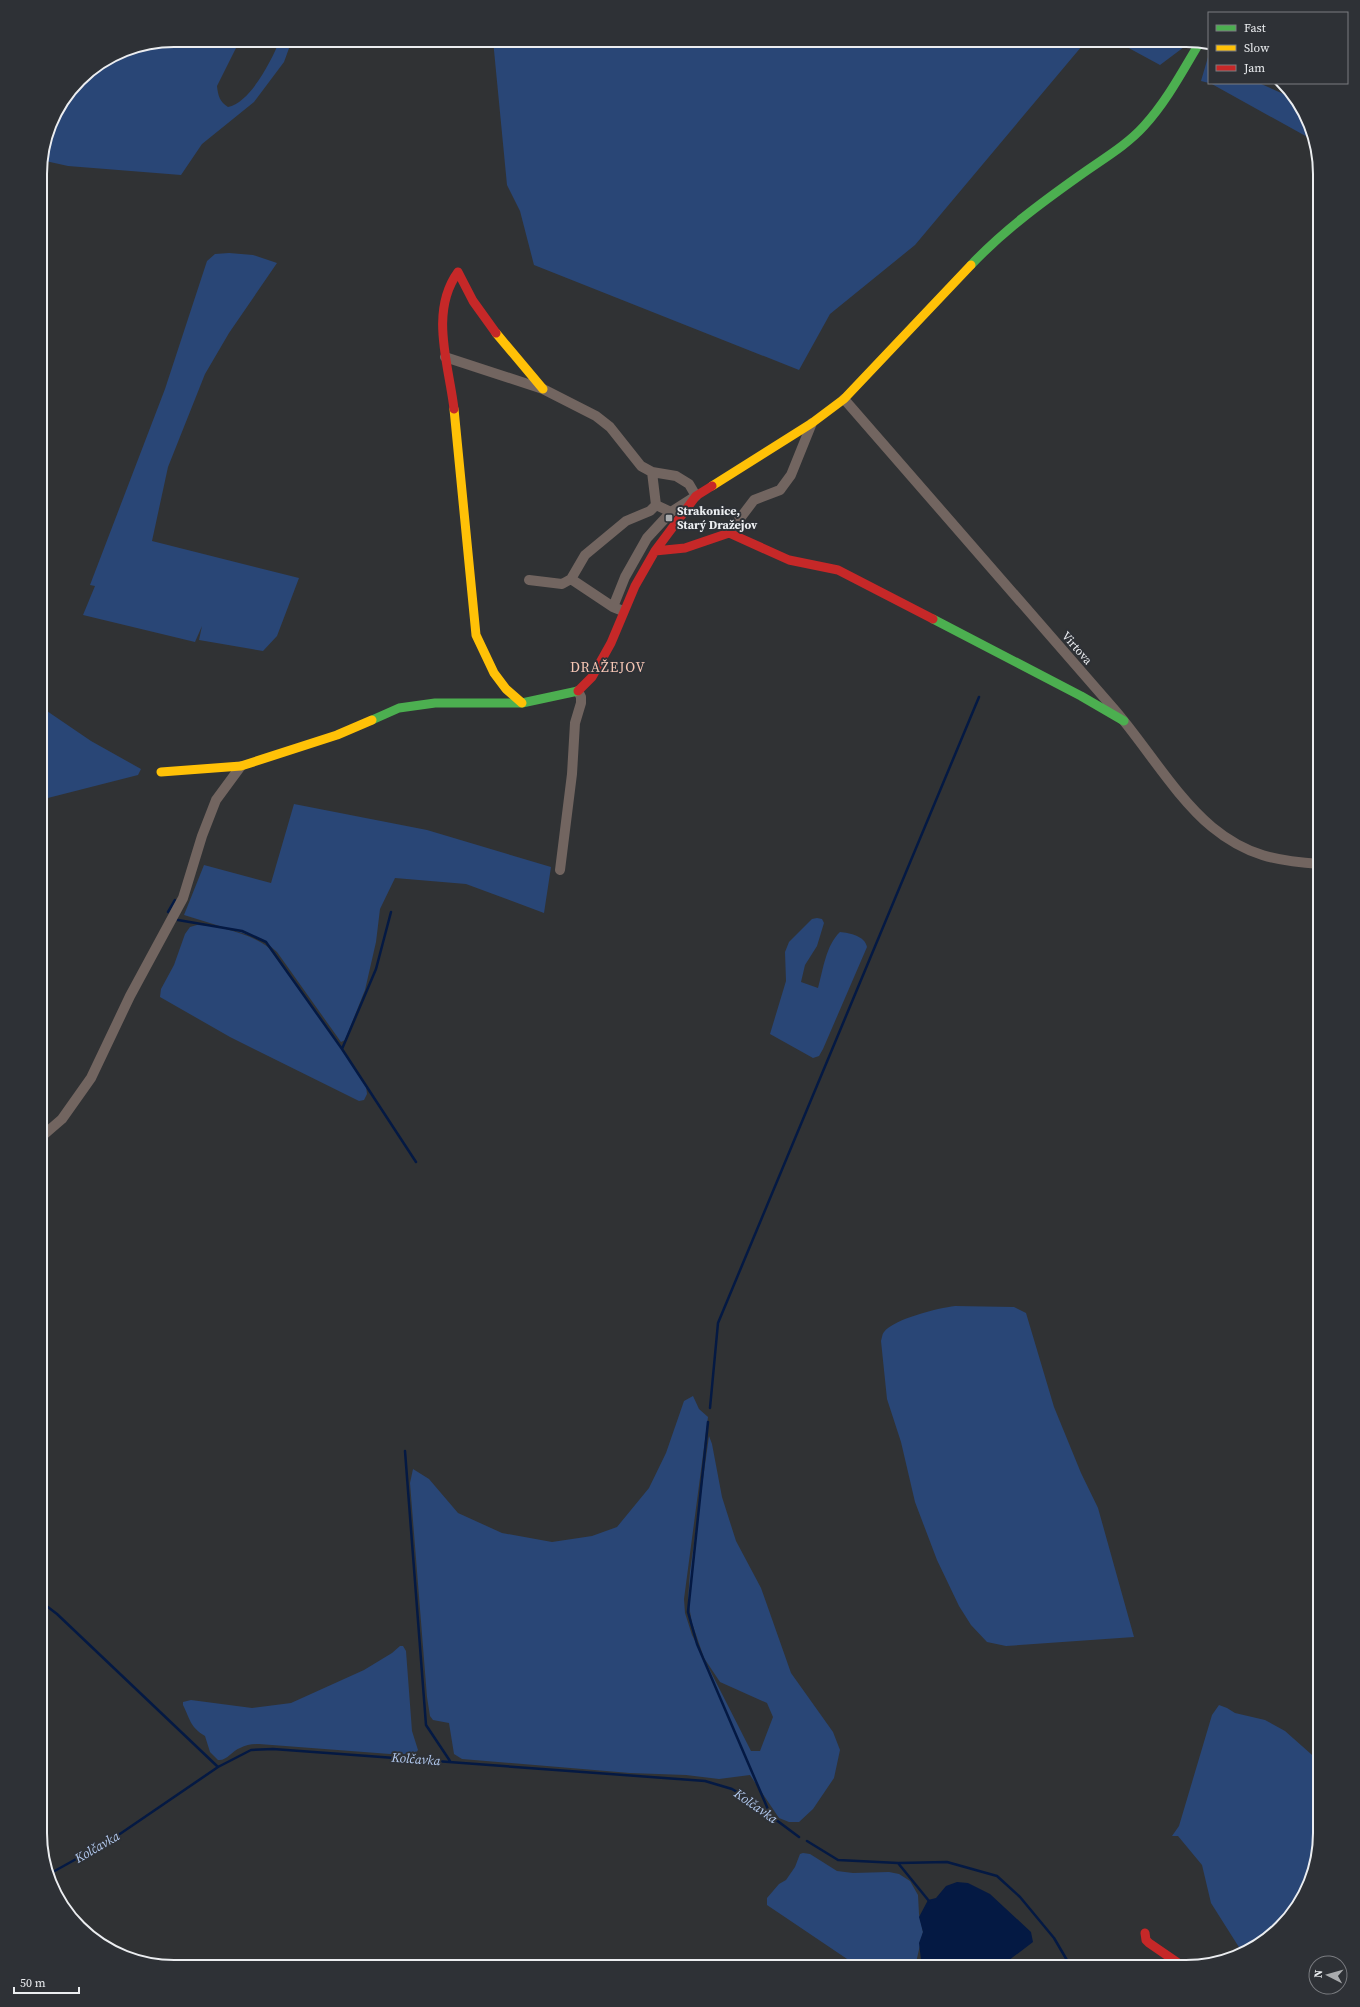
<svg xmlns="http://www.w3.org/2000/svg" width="1360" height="2007" font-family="'Source Serif 4',serif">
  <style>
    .green { fill: #294676 }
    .water { fill: #041943 }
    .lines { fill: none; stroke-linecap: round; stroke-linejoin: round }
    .stream { stroke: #041943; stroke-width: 2.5 }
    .street { stroke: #726560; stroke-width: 10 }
    .fast { stroke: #4caf50; stroke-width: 9 }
    .slow { stroke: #ffc107; stroke-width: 9 }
    .jam { stroke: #c62828; stroke-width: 9 }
    .poi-dot { fill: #aaacae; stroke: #2e3136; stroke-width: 1.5 }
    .labels { text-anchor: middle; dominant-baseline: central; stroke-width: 4; stroke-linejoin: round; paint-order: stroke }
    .poi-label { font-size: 12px; font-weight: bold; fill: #ebedf0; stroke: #2e3136; text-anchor: start }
    .street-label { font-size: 12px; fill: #ebedf0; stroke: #2e3136 }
    .water-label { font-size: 13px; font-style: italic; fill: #b3caef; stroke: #2e3136 }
    .quarter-label { font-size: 14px; letter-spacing: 1px; fill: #f5c6b4; stroke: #2e3136 }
    .rim { fill: none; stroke: #ebedf0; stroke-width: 2 }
  </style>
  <rect width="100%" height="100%" fill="#303234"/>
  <path class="green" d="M174,40H240L217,86C218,96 220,102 228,107C251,102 271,61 280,40H292L284,62L254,102L202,144L181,175L68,166L41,160L50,122L79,79L123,50Z
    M493,40H1087L915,245L830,314L799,370L534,265L520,211L507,185Z
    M1114,40H1181L1188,44L1160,65Z
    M1208,57H1209V83L1201,81Z
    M1210,83H1259L1295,99L1302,107L1311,139Z
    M229,253L253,255L277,263L229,333L205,374L168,467L152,541L299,578L277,636L263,651L199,640L202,626L195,642L83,615L95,586L90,585L165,389L207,261L215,254Z
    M40,703L44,709L91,741L141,769L138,775L40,800Z
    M294,804L427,830L551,867L544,913L466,884L395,878L380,909L376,942L365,990L345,1040L341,1042L277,952L262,939L184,915L204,865L271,883Z
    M817,918L822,919L824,923L817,946L805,965L801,982L818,988C823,970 826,945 840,932C850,933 865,936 867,947L823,1049L819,1056L813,1058L770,1034L786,981L785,952L789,942L812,919Z
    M197,925C217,925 254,935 269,948L339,1045L366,1086L367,1094L364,1100L359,1101L230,1037L160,997L161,989L174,965L185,934L190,927Z
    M955,1306L1014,1307L1026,1313L1054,1407L1081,1473L1098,1508L1134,1637L1006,1646L987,1642L971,1625L959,1606L937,1560L915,1502L901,1442L887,1399L881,1341C882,1338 882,1334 884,1332C894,1319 938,1308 955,1306Z
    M693,1396L699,1409L708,1417L684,1599L685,1613L692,1635L751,1751H760L773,1717L767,1703L720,1682L704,1658L692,1623L688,1600L690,1572L709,1436L712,1444L722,1497L736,1541L761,1588L791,1673L833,1732L840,1750L834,1778L813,1809L799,1822H789L779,1818L750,1775L719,1779L686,1775L630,1773L462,1759L454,1754L449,1723L433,1720L430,1716L427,1697L410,1483L413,1469L429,1479L458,1513L502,1533L552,1542L592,1536L617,1527L649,1488L666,1453L684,1401Z
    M400,1646H403L406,1651L412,1731L418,1750L415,1754H390L259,1744C252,1744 246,1745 240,1748C232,1751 227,1761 218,1760L210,1752L205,1736C190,1727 190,1719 183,1705V1702L191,1700L252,1708L291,1703L364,1670L392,1653Z
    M1219,1705L1227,1708L1235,1713L1265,1720L1285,1731L1320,1762V1834L1316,1848L1312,1852L1310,1857L1312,1865L1302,1900L1253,1949L1242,1952L1211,1903L1202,1865L1178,1836H1172L1179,1826L1212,1715Z
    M803,1853L810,1854L837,1871L853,1873L889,1872L899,1874L910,1881L918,1895L919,1914L923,1932L915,1967H859L767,1905V1898L779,1884L786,1880L795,1867L800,1854Z"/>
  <path class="water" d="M957,1882L968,1883L990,1894L1031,1932L1033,1942L1000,1967H918V1961L921,1960L919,1943L923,1932L919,1917L928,1900L936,1898L946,1886Z
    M1043,1959L1051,1967H1026L1036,1960Z"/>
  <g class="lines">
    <path class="stream" d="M168,912L175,900
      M178,920L242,931L266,942L342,1049L416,1162
      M342,1049L376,969L391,912
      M710,1408L718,1323L979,697
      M708,1422L688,1612L697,1644L770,1814
      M405,1451L426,1725L450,1761
      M40,1601L57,1614L218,1767
      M807,1841L838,1860L898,1863L929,1901
      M899,1863L947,1862L997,1876L1020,1897L1054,1938L1071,1967
      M51,1873L114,1838L218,1767L251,1750L273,1749L705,1781L732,1789L744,1796L799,1837"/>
    <path class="street" d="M445,357L543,389L596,416L610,427L641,466L652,472L676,476L689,484L696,496L671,512
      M844,399C934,503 1024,606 1114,709C1146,746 1175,796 1212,827C1247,856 1277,861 1320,864
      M729,533L754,500L780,490L791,475L812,423
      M529,580L562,584L571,579
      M613,607L625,577L647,538L671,512L656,505L652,472
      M623,611L613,607L571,579L585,555L626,521L650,511L656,505
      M560,870L572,774L575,723L581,703V697L578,691
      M40,1138L62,1119L91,1078L130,996L183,898L202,836L216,800L241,766"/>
    <path class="fast" d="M971,265C1003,231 1041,203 1079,176C1101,160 1126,146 1144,126C1167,101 1183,70 1200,42
      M933,619L1081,696L1124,721
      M372,720L399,708L435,703H522L578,691"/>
    <path class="slow" d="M496,333L543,389
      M454,409L476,635L494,673L506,689L522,703
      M712,486L812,423L844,399L971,265
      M161,772L241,766L337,735L372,720"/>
    <path class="jam" d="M454,409C449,365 429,312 458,272L473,301L496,333
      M655,551L685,548L729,533L789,560L838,570L933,619
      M578,691L592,677L611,643L635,586L655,551L696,496L712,486
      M1145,1933L1146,1940L1149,1943L1184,1967"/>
  </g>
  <rect class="poi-dot" x="665" y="514" width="8" height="8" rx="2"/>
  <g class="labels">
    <g class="poi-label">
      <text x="677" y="511">Strakonice,<tspan x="677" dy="14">Starý Dražejov</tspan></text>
    </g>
    <g class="street-label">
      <text transform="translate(1077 648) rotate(49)">Virtova</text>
    </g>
    <g class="water-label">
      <text transform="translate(416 1759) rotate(4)">Kolčavka</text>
      <text transform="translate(756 1806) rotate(35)">Kolčavka</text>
      <text transform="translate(97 1847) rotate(-30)">Kolčavka</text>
    </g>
    <g class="quarter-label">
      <text x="608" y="667">DRAŽEJOV</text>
    </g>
  </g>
  <path d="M0 0H1360V2007H0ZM174 47H1186A127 127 0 0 1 1313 174V1833A127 127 0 0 1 1186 1960H174A127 127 0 0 1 47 1833V174A127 127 0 0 1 174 47Z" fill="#2e3136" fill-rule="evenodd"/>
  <path class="rim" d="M174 47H1186A127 127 0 0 1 1313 174V1833A127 127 0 0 1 1186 1960H174A127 127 0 0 1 47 1833V174A127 127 0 0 1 174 47Z"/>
  <rect x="1208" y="12" width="140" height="72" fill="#2e3136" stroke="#7a7c80"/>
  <rect x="1216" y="25" width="20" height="6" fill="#4caf50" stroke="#7a7c80"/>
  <text x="1244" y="32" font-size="12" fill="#ebedf0">Fast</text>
  <rect x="1216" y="45" width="20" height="6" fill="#ffc107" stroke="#7a7c80"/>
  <text x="1244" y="52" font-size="12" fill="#ebedf0">Slow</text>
  <rect x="1216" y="65" width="20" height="6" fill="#c62828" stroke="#7a7c80"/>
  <text x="1244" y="72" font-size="12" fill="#ebedf0">Jam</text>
  <g transform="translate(1328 1975) rotate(276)"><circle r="19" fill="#2e3136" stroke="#7a7c80"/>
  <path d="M0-3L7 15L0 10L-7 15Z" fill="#aaacae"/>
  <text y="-6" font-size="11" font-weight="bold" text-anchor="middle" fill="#ebedf0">N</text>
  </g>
  <path d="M14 1987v6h65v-6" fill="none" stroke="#ebedf0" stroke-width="2"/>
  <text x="20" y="1987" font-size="12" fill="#ebedf0" stroke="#2e3136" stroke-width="3" paint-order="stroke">50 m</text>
</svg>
